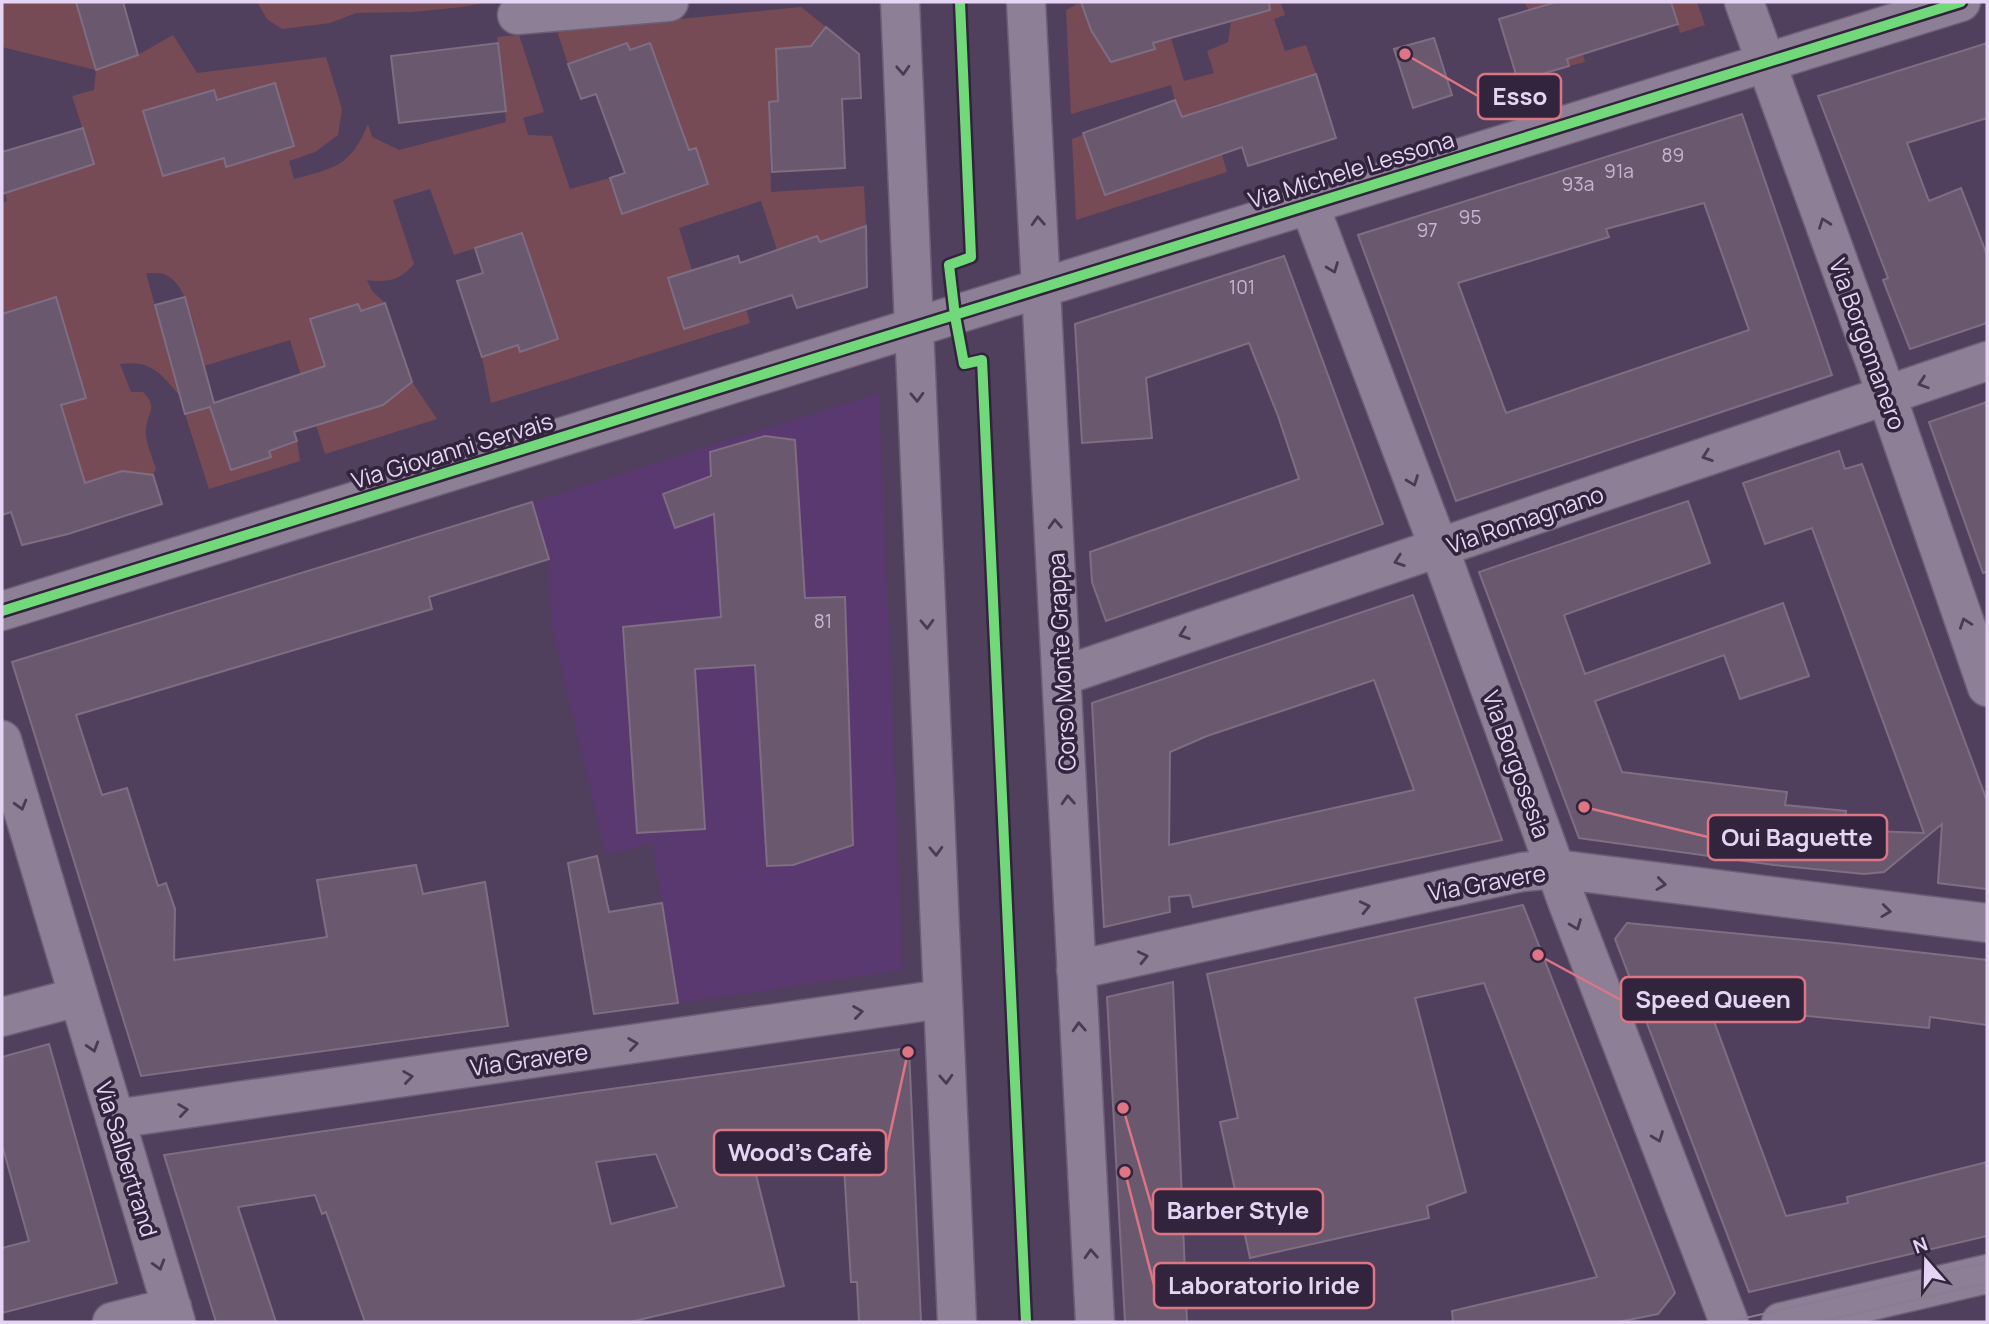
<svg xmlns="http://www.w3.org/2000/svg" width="1989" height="1324" font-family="Manrope,sans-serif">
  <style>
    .built { fill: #5a3870 }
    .green { fill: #774b55 }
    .building { fill: #6a596e; stroke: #7f6d83; stroke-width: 2; fill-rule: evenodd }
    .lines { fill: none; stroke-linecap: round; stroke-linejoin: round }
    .minor-casing { stroke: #6d5e76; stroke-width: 41 }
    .minor { stroke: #8c7f96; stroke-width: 38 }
    .tram { stroke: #897c93; stroke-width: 2 }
    .cycleway-casing { stroke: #32243c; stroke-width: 15 }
    .cycleway { stroke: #71d979; stroke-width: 10 }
    .oneway { stroke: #483b52 }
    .labels { text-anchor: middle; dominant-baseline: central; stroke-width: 7; stroke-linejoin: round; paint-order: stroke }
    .number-label { font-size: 19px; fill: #c7b5d2 }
    .street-label { font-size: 23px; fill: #e6d4f4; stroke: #32243c }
    .leader { fill: none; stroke: #dd7584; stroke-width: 2.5 }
    .callout-dot { fill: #dd7584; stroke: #32243c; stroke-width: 2.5 }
    .callout { fill: #32243c; stroke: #dd7584; stroke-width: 2.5 }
    .callout-label { font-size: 24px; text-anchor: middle; font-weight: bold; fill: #e6d4f4 }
  </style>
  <rect width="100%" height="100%" fill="#51405d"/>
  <path class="built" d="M879,393L903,970L678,1003L652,843L606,855L551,623L549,559L532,502Z"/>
  <path class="green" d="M2,2H76L96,70L138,55L173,35L197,73L326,57L342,109L338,135L315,152L289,161L294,179C335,168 351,166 368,124L372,137L399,150L506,122L497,37L519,35L544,112L523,118L528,135L552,136L570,189L610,178L623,214L708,184L696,148L689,150L650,43L630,50L568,64L557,31L801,7L826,27L811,46L776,49L778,101L769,102L771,192L864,186L866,226L820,242L817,237L777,250L761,201L679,228L692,270L668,278L746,309L750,323L491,403L482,357L518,345L521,352L558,339L534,293L542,290L523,233L454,255L430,189L393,200L414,264C400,280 388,283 367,280L372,291L385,303L361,311L358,304L310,320L342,417L383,405L412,382L437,419L325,454L290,340L204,366C197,341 191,290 168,276C162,272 153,273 146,273L180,396C161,374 152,360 120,364L131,392H143C159,409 147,412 146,429C144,440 153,458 156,469L153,475L122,471L85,483L61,405L85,398L56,297L2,314V203L7,201L5,193L94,164L72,96L94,90L96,70L2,47Z
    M257,2H490L462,7L412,12L356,13L330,23L282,29L267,19Z
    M1081,2H1088C1085,26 1099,43 1111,62L1155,49L1143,12H1163L1184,81L1214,73L1207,51L1228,42L1231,21L1270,9L1268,2H1284L1281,4L1285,15L1274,19L1285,51L1306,45L1316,74L1208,107L1227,172L1076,220L1072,139L1175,100L1171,85L1071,114L1066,10Z
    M1524,2H1597L1602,18L1575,27L1585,62L1569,66L1550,4L1529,10Z
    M1671,2H1697L1705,25L1680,33Z
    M209,407L231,470L270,457L269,451L297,441L300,461L209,489L185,414Z"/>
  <path class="building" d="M76,2H123L138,55L96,70Z
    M1081,2H1269L1270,10L1153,43L1155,49L1111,62L1091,30Z
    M1556,2H1671L1678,24L1567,59L1569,66L1518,81L1499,19Z
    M826,27L859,54L861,98L842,99L845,168L772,172L769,102L778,101L776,49L811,46Z
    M1434,38L1452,95L1413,108L1394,49Z
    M498,43L506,111L399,123L391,56Z
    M627,43L630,50L650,43L689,150L696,148L708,184L622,214L610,178L625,173L596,94L581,99L568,64Z
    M1987,43V118L1907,143L1929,201L1961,188L1987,255V323L1910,349L1883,280L1888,278L1818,96Z
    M1316,74L1336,138L1248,166L1242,147L1105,195L1083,133L1175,100L1182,117Z
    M275,83L294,146L226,167L224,158L163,176L143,111L214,90L217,100Z
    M1742,114L1832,375L1456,501L1358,235ZM1704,203L1749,330L1506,413L1458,283L1609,237L1606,229Z
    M83,128L94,164L2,194V152Z
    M866,226L867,287L797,308L792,295L684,329L668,278L738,256L740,263L817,236L820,242Z
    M522,233L558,339L520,352L518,345L482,357L457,281L483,273L475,248Z
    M1284,256L1383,524L1106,621L1092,582L1090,552L1299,479L1278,416L1249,343L1146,378L1152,438L1082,443L1075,324Z
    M56,297L86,398L61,405L85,483L122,471L153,475L162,504L68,534L22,545L11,512L2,515V314Z
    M185,297L214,403L325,366L310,319L358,304L361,311L385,303L412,382L383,405L294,432L297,441L269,451L271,457L231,470L210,407L185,414L155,305Z
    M1987,402V572L1983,573L1929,422Z
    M765,436L795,440L805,598L845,597L853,845L793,865L767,866L755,665L695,669L705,829L637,833L623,627L721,617L714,514L675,528L663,494L711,476L710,452Z
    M1839,451L1845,469L1862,464L1987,801V889L1938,883L1942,824L1884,872L1864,874L1774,865L1579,838L1479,572L1688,501L1710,563L1564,615L1585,674L1783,603L1809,676L1740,699L1724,655L1595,701L1622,772L1787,792L1785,805L1846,811L1844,830L1924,833L1812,528L1765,544L1743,483Z
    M532,502L549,559L429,597L432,609L76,715L102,795L127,788L158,886L166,883L175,909L174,960L327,937L317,880L416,865L423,894L485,882L508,1026L141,1076L12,662Z
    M1413,595L1502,840L1193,907L1190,895L1169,897L1170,912L1104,927L1092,703ZM1374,680L1414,790L1169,845L1170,752L1207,736Z
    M597,856L609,912L662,903L678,1003L594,1014L568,863Z
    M1523,905L1675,1293L1658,1314L1618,1322H1453L1452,1311L1597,1277L1484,983L1415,998L1466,1192L1427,1206L1429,1218L1250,1258L1220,1122L1238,1118L1207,974Z
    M1627,923L1836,943L1987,960V1025L1930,1017L1929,1028L1787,1014L1789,1003L1705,997L1786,1216L1848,1203L1847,1197L1987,1162V1236L1749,1292L1615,939Z
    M1173,982L1187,1322H1125L1107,997Z
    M49,1044L117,1283L2,1313V1248L29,1241L2,1145V1057Z
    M909,1048L921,1322H859L857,1282H851L842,1134L748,1143L784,1286L630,1322H365L326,1212L322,1214L315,1195L238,1207L276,1322H216L164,1155L574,1094ZM656,1154L677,1207L611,1224L596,1162Z"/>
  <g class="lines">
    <g class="minor-casing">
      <path id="minor" d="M900,2L957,1322
        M1026,2L1095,1322
        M1744,2L1876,365L1987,687
        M517,15L669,2
        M1309,204L1439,548L1568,904L1729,1322
        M2,611L1961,2
        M1062,676L1987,361
        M2,740L176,1322
        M1076,970L1522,872L1556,869L1987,923
        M2,1017L78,997
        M115,1119L942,999
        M112,1322L172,1307
        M1781,1322L1987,1274"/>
    </g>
    <use href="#minor" class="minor"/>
    <path class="tram" d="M1728,1322L1987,1262
      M1820,1322L1987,1283"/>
    <g class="cycleway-casing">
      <path id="cycleway" d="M960,2L971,257L949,265L955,316L964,364L982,360L1026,1322
        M2,611L1961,2"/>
    </g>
    <use href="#cycleway" class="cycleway"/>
  </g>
  <defs><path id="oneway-chevron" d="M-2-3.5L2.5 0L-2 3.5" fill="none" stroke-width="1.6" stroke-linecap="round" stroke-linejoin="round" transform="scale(1.75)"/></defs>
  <g class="oneway">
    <use href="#oneway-chevron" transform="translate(903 70) rotate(87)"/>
    <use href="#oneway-chevron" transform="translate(1038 221) rotate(-93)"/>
    <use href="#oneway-chevron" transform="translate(1824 223) rotate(-110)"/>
    <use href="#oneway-chevron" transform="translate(1333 268) rotate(69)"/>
    <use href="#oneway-chevron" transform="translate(1923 383) rotate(162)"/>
    <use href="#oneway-chevron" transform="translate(917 397) rotate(88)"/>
    <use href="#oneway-chevron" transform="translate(1707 456) rotate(161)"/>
    <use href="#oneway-chevron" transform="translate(1413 481) rotate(69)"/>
    <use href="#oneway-chevron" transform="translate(1055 524) rotate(-93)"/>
    <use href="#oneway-chevron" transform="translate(1399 561) rotate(161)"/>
    <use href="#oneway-chevron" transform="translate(1965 623) rotate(-109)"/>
    <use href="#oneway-chevron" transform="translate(927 624) rotate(88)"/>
    <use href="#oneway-chevron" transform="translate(1184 634) rotate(161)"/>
    <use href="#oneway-chevron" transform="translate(1068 800) rotate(-93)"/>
    <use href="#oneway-chevron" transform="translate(21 805) rotate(74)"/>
    <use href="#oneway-chevron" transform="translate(936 851) rotate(88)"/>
    <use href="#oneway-chevron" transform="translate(1661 884) rotate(7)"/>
    <use href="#oneway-chevron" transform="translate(1365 907) rotate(-13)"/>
    <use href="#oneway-chevron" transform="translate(1886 911) rotate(7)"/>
    <use href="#oneway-chevron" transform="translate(1576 925) rotate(69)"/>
    <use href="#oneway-chevron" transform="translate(1143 957) rotate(-13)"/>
    <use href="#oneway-chevron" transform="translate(858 1012) rotate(-8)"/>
    <use href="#oneway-chevron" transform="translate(1079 1027) rotate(-93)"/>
    <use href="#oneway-chevron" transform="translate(633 1044) rotate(-8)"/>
    <use href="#oneway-chevron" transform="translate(93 1047) rotate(73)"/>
    <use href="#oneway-chevron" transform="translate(408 1077) rotate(-8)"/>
    <use href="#oneway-chevron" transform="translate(946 1079) rotate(87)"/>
    <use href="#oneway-chevron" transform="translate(183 1110) rotate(-8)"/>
    <use href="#oneway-chevron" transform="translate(1658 1137) rotate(69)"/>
    <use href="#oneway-chevron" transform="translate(1091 1254) rotate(-93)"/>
    <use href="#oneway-chevron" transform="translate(159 1265) rotate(73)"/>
  </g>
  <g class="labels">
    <g class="number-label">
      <text x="1673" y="155">89</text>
      <text x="1619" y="171">91a</text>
      <text x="1578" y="184">93a</text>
      <text x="1470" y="217">95</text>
      <text x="1427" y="230">97</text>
      <text x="1242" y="287">101</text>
      <text x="823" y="621">81</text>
    </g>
    <g class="street-label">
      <text transform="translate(1351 169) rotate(-17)">Via Michele Lessona</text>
      <text transform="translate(1868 344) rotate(70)">Via Borgomanero</text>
      <text transform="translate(452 450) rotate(-17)">Via Giovanni Servais</text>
      <text transform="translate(1525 519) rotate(-19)">Via Romagnano</text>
      <text transform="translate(1061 662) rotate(-93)">Corso Monte Grappa</text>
      <text transform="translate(1517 764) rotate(70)">Via Borgosesia</text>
      <text transform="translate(1487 882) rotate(-10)">Via Gravere</text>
      <text transform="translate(529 1059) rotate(-8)">Via Gravere</text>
      <text transform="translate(127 1159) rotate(73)">Via Salbertrand</text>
    </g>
  </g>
  <path class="leader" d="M1405 54L1478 96M1584 807L1708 837M1538 955L1621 1000M908 1052L886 1152M1123 1108L1153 1211M1125 1172L1154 1285"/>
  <g class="callout-dot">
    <circle cx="1405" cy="54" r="7"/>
    <circle cx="1584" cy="807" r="7"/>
    <circle cx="1538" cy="955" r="7"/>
    <circle cx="908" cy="1052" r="7"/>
    <circle cx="1123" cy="1108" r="7"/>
    <circle cx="1125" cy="1172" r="7"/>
  </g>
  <g class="callout">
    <rect x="1478" y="74" width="83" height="45" rx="7"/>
    <rect x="1708" y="815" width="179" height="45" rx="7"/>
    <rect x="1621" y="977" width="184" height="45" rx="7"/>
    <rect x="714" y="1130" width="172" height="45" rx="7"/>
    <rect x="1153" y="1189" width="170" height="45" rx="7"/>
    <rect x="1154" y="1263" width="220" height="45" rx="7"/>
  </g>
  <g class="callout-label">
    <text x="1520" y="105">Esso</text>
    <text x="1797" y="846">Oui Baguette</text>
    <text x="1713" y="1008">Speed Queen</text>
    <text x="800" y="1161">Wood's Cafè</text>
    <text x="1238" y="1219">Barber Style</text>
    <text x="1264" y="1294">Laboratorio Iride</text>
  </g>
  <rect width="1989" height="1324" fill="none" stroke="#e6d4f4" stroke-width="7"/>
  <g transform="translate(1926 1261) rotate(340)" stroke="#32243c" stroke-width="5" paint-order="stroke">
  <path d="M0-5L12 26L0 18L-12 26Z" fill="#e6d4f4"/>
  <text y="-10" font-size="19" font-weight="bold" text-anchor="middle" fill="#e6d4f4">N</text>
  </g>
</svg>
